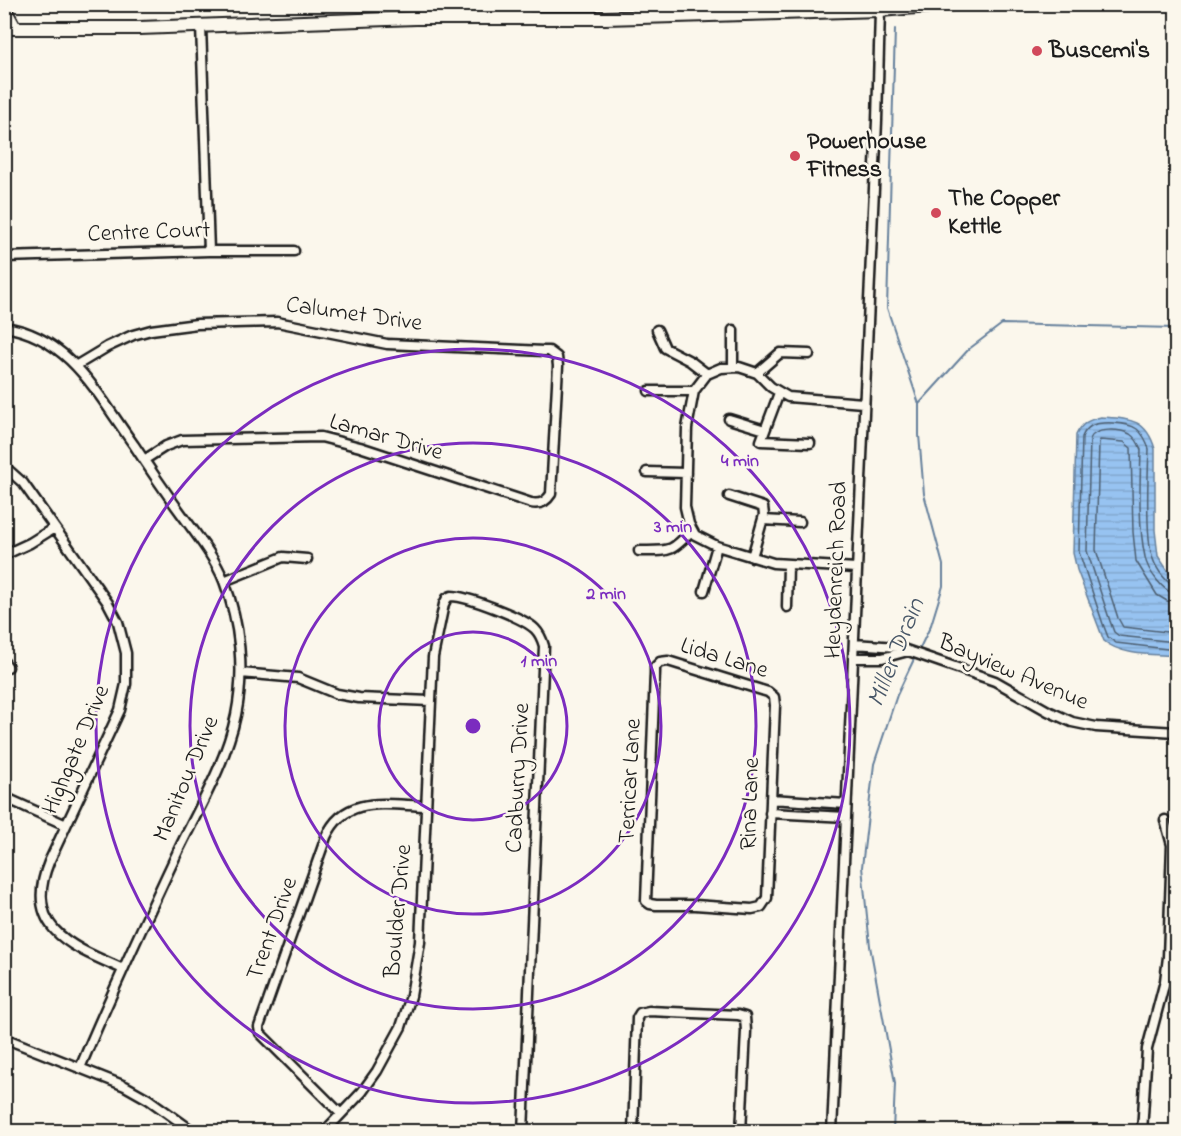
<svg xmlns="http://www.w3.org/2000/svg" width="1181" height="1136" font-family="'Indie Flower',sans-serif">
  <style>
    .water { fill: url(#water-rules); stroke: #66809c; stroke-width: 1.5 }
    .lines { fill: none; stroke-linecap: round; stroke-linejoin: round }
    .shore { stroke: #4d5f71; stroke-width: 1.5 }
    .stream { stroke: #66809c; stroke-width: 2 }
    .minor-casing { stroke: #1c1c1c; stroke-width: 13 }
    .highway-casing { stroke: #1c1c1c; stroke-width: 16 }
    .minor { stroke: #fbf7ec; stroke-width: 8 }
    .highway { stroke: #fbf7ec; stroke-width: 12 }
    .ring { fill: none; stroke: #7b2cbf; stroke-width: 3 }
    .poi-dot { fill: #d1495b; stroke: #fbf7ec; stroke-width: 2 }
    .labels { text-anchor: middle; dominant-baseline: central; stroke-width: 5; stroke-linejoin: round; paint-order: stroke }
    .poi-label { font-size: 24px; font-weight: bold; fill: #1c1c1c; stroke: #fbf7ec; text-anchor: start }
    .street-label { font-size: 24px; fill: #1c1c1c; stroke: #fbf7ec }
    .water-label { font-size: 26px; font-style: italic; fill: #475667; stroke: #fbf7ec }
    .centre { fill: #7b2cbf; stroke: #fbf7ec; stroke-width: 3 }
    .ring-label { font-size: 18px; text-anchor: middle; font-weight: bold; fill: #7b2cbf; stroke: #fbf7ec; stroke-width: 5; stroke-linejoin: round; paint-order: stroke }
  </style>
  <defs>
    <pattern id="water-rules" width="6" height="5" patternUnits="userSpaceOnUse" patternTransform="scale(1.5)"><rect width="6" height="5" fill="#97c3f1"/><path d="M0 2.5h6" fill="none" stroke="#82a7ce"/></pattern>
  </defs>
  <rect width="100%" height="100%" fill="#fbf7ec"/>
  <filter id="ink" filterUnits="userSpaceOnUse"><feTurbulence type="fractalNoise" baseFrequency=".0167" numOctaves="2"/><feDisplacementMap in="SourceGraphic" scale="12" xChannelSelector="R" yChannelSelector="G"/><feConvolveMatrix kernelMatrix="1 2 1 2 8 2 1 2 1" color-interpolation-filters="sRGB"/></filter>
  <g filter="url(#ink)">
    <path class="water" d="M1101,417C1129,419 1146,418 1155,449V530L1158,556L1176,583V656C1153,654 1122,656 1104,641L1077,570L1073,553L1076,435C1082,423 1088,420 1101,417Z"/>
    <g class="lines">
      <path class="shore" d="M1176,586C1167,585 1156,568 1153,559C1145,540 1148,472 1149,449C1147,442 1143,434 1137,429C1127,422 1101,421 1091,426C1086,429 1084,432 1082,437L1079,552L1103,624L1108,637L1116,643L1176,650
        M1176,594C1164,593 1147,570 1145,557C1138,525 1140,483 1141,450C1139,444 1136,438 1130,434C1120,429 1095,427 1090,439L1087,551L1110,621L1114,632L1119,636L1176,642
        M1176,603L1167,601L1157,595L1136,561L1133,532L1131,448L1124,442L1100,440L1099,443L1096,550L1118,618L1123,627L1176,633"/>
      <path class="stream" d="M895,29L887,308L919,404V435L924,494L943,565V586L931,625L918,652
        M919,404L969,349L1002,324L1176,328
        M893,1132L895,1083L870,946L862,867L874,764L897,695L915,657"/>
      <g class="minor-casing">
        <path id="minor" d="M201,26L209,251
          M4,257L209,251H294
          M4,327C70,336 99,397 134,445C149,468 164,490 180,512C196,534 214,556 224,581C240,623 245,671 236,715C226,762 200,806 179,849C145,921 111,994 80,1068
          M657,330L665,348L690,361L707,374L721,368L739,367L757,373L771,387L788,397L863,403
          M733,330V366
          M77,365L107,347L133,335L151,330L197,324L277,322L387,344L544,351H549L557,357L558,366L551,494C546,502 540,505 531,503L360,447L321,437L182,440L166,446L144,460
          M757,373L780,353L809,354
          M707,374L694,391L687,428L685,507L689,524L695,535L717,546L773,563L856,568
          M649,391H694
          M779,393L761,441L810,443
          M729,419L765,430
          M4,466L23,483L108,603L118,622L126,653V684L120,710L49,862C22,929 73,947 123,969
          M647,472L686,473
          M729,496L763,507L764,515L752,557
          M763,520L800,522
          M639,551C670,551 671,553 692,530
          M4,555L30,543L54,528
          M224,581L283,557L307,559
          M704,591L717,546
          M787,607L788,565
          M854,644L897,647L995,681L1048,711L1072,722L1096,727L1176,732
          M853,658H882L908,651
          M668,661L768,692L774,697L775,705L767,898L761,907L752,909L695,905H656L650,904L646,901L655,672V667L660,662Z
          M4,662L8,667
          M241,673L298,678L337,694L359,698L430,701
          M4,797L66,825
          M771,799L846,804
          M770,813L846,817
          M4,1038L125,1086L148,1099L194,1132
          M341,1114L260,1033L259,1027L326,837C345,794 387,805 426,806
          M324,1132L362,1092L377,1071L401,1027L411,996L420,942L433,657L444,604L447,598L451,596C467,596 524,618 535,629C540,634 542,639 544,646L523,1132
          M633,1132L637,1018L640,1013L649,1011L738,1015L745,1017L746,1031L741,1132
          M832,1132L877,121L880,10
          M1142,1132L1147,1049L1165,981L1168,957L1172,845L1165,820"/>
      </g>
      <g class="highway-casing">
        <path id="highway" d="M4,8L15,28
          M517,18L528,4
          M4,28H139L416,18H605L880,10L953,4"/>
      </g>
      <use href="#minor" class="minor"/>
      <use href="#highway" class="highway"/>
    </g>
  </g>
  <g class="ring">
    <circle cx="473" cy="726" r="94"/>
    <circle cx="473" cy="726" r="188"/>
    <circle cx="473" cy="726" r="283"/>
    <circle cx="473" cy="726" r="377"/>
  </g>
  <g class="poi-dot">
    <circle cx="1037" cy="51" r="6"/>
    <circle cx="795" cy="156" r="6"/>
    <circle cx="936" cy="213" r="6"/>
  </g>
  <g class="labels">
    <g class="poi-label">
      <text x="1049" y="51">Buscemi's</text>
      <text x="807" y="142">Powerhouse<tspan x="807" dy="28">Fitness</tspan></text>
      <text x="948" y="199">The Copper<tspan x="948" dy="28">Kettle</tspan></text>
    </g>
    <g class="street-label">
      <text transform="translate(149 233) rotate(-2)">Centre Court</text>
      <text transform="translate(354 315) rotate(8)">Calumet Drive</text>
      <text transform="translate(386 438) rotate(16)">Lamar Drive</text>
      <text transform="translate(837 570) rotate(-88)">Heydenreich Road</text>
      <text transform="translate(724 659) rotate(17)">Lida Lane</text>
      <text transform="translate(1013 673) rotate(23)">Bayview Avenue</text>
      <text transform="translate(77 750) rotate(-67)">Highgate Drive</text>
      <text transform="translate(519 778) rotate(-87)">Cadburry Drive</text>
      <text transform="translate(187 779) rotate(-67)">Manitou Drive</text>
      <text transform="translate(631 781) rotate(-87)">Terricar Lane</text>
      <text transform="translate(751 804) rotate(-88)">Rina Lane</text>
      <text transform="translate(399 911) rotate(-85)">Boulder Drive</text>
      <text transform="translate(273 929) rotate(-70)">Trent Drive</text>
    </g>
    <g class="water-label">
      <text transform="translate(897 653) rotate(-68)">Miller Drain</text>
    </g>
  </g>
  <circle cx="473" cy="726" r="9" class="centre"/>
  <g class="ring-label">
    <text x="740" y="466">4 min</text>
    <text x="673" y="532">3 min</text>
    <text x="606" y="599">2 min</text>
    <text x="539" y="666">1 min</text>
  </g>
  <rect width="1181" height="1136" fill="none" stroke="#fbf7ec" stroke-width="24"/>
  <rect x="12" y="12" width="1157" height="1112" fill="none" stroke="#1c1c1c" stroke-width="2" filter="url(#ink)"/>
</svg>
